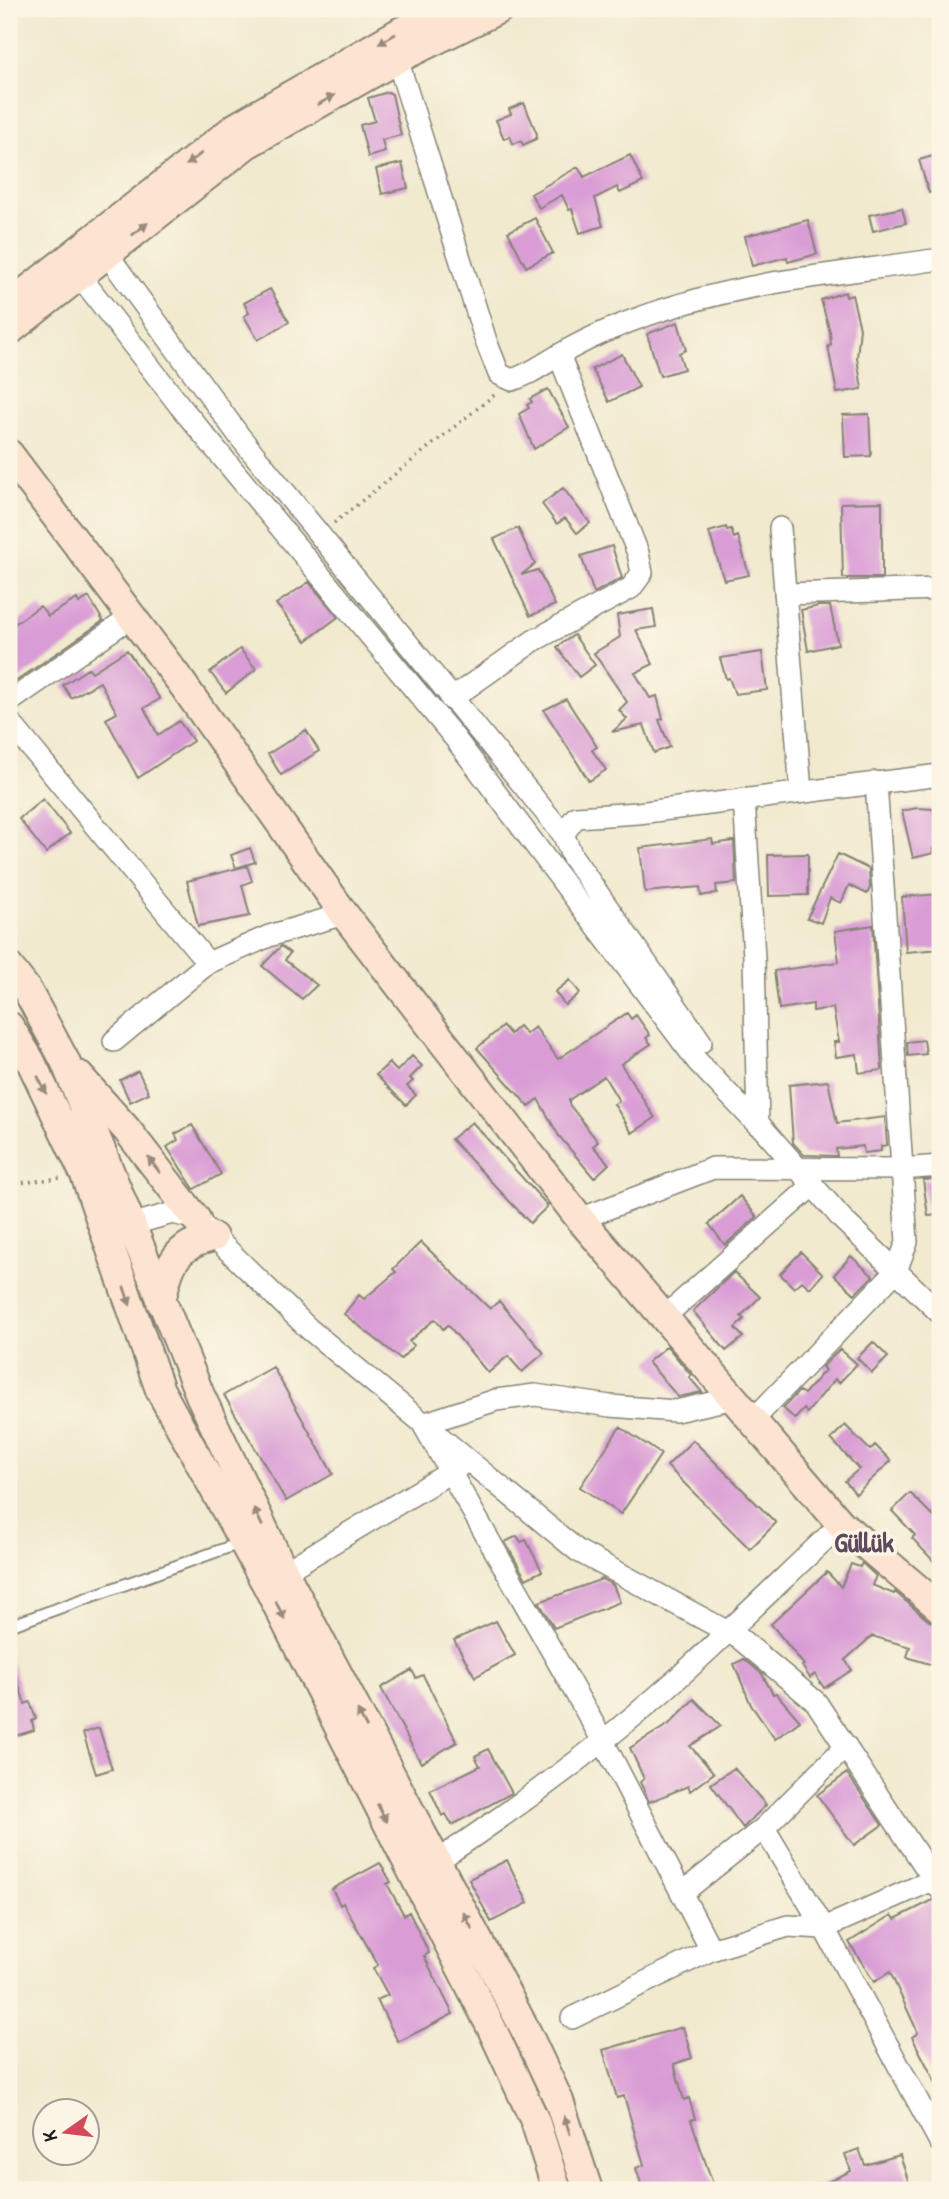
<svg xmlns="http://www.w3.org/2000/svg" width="949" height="2199" font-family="'Patrick Hand',sans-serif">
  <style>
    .building { fill: #d99cd5 }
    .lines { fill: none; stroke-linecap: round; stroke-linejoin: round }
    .lane-casing { stroke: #868376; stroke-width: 14 }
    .street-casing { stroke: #868376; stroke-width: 24 }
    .secondary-casing { stroke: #868376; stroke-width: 32 }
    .path { stroke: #868376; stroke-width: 3.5; stroke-dasharray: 2 5; stroke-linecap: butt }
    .lane { stroke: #fff; stroke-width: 10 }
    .street { stroke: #fff; stroke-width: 21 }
    .secondary { stroke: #fde4d0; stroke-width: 28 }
    .oneway { fill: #988a7f }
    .labels { text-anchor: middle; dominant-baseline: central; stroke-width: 7; stroke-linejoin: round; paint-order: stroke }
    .district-label { font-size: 28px; font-weight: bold; fill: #5e495d; stroke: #fcf5e5 }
  </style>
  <rect width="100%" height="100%" fill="#fcf5e5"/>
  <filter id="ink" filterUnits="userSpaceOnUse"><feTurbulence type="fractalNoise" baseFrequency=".0143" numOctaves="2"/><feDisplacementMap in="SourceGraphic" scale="14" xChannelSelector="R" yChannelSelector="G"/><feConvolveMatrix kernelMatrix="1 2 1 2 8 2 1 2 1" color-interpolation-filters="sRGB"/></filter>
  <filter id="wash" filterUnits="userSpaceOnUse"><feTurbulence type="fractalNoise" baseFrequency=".00686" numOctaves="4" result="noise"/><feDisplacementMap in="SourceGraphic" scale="28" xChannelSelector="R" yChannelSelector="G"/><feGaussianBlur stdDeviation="1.57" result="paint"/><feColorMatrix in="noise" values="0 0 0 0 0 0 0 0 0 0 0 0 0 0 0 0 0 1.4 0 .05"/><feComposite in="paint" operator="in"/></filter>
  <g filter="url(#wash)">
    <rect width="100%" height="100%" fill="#f1eacf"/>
    <g id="blocks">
      <path class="building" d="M388,92L392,94L401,135L382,140L385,152L368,157L360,125L375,121L368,98Z
        M524,103L537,134L536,139L523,145L521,141L513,144L510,136L504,139L496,120L511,114L509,109Z
        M940,154V190L929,193L919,160Z
        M630,155L643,182L620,193L617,187L595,198L603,226L580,233L572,209L569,210L562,195L539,208L531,194L578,167L584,177Z
        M402,163L408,188L382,194L376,169Z
        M902,208L906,223L873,231L869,215Z
        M535,218L553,253L526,267L508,232Z
        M808,220L817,254L788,262L787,257L752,266L745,236Z
        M270,289L289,322L258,340L244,316L249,313L244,303Z
        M845,292L846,297L852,295L860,328L857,358L862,389L837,393L828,346L831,345L830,332L821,300Z
        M678,322L686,350L679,353L684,369L660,376L647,334Z
        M622,354L639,387L609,402L592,369Z
        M548,389L569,427L534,449L519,414L529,408L527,405L532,402L530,399Z
        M869,414L871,456L845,457L843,415Z
        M563,488L590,523L577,533L565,518L557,524L542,504Z
        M882,502V578H843L841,503Z
        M726,527L727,530L731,529L734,538L738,536L749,575L724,580L709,532Z
        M518,528L535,564L521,575L538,570L555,605L530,616L494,539Z
        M612,546L622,578L594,593L581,556Z
        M309,582L338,617L306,641L276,604Z
        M89,597L103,621L9,686V628L40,606L48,616L77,599L79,603Z
        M819,606H830L838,644L808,651L801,610Z
        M653,609L656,627L636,630L653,664L635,673L650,698L657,696L663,719L659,720L670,747L654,753L644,725L612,732L627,719L619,710L627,702L594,653L620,637L617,615Z
        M574,635L595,665L579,677L557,647Z
        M240,649L256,669L226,693L210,672Z
        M127,650L160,699L144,708L158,735L179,721L193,741L138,778L106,719L117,713L100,682L71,698L63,685L89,668L92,672Z
        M762,652L767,690L735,694L729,678L726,679L720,658Z
        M566,699L597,747L592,750L606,770L589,781L544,710Z
        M306,730L319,751L281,775L268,754Z
        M43,799L70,833L46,853L19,819Z
        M917,808L933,809L934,814L940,813V847L933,848L934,853L913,858L902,811Z
        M712,839L713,844L734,841L736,883L716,885L717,893L701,896L700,887L645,892L640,848Z
        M250,848L255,862L236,868L231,855Z
        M808,854V895L769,896L768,855Z
        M838,854L869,869L870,888L867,894L849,885L841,903L830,898L821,923L807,918Z
        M247,866L252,881L242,885L250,916L198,926L187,881Z
        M940,894V949L906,952L902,897Z
        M873,925L882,1070L859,1073L857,1054L836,1057L834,1042H839L833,1008L813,1011V1004L779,1009L774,971L839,962L835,931Z
        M281,946L290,953L285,960L317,985L302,999L262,966Z
        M570,980L580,993L565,1005L555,992Z
        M627,1013L631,1019L636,1015L650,1035L646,1038L651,1044L621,1064L655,1118L632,1133L614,1104L619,1101L604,1076L569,1100V1104L598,1142L593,1146L609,1164L594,1178L559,1136L538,1099L529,1107L477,1048L503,1026L510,1034L519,1026L526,1034L535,1027L558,1059Z
        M924,1040L926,1054L908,1056L907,1042Z
        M412,1056L422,1066L410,1078L413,1081L407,1086L416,1095L406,1105L376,1075L389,1063L397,1071Z
        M138,1071L149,1093L130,1102L120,1080Z
        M828,1081L837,1123L885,1117L887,1145L881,1146V1151L864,1153L863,1146L836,1149L837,1156L804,1155L793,1143L789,1085Z
        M472,1122L548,1206L530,1223L451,1139Z
        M192,1125L221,1174L194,1189L167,1147L178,1140L175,1134Z
        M940,1179V1215L928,1216L923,1180Z
        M740,1196L757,1217L725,1245L709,1224Z
        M421,1242L490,1309L499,1301L544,1353L522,1372L508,1356L488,1373L448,1325L443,1329L435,1319L409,1341L414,1345L401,1359L344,1314L359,1295L364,1299L396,1272L393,1269Z
        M801,1252L823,1274L810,1288L802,1281L794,1288L780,1274Z
        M851,1256L873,1276L855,1294L834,1275Z
        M734,1272L760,1297L741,1316L744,1319L735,1328L743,1337L726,1351L693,1311Z
        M873,1342L888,1357L872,1373L857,1358Z
        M667,1346L691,1375L689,1377L702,1392L678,1397L648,1362Z
        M840,1349L857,1364L839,1383L835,1379L807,1413L804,1409L795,1419L783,1408L799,1391L804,1394L825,1370L822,1367Z
        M273,1367L333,1474L286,1501L224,1395Z
        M845,1425L870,1450L875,1445L891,1461L856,1494L845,1481L859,1469L831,1439Z
        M620,1427L661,1454L621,1514L580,1487Z
        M693,1440L776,1523L750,1549L667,1466Z
        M910,1493L934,1517L940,1510V1568L912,1538L915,1535L892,1511Z
        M517,1536L521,1542L526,1540L542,1571L526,1579L505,1542Z
        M862,1563L876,1576L872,1585L894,1594L895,1592L929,1621L940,1624V1664L937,1663L936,1666L907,1657L910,1647L872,1636L845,1660L852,1670L824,1688L815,1674L810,1678L802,1666L804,1665L771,1624L827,1572L841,1587L851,1564L860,1567Z
        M602,1579L613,1585L620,1602L554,1628L539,1602Z
        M496,1621L515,1655L475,1677L454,1640Z
        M744,1659L762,1674L773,1694L776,1693L800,1721L775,1739L751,1705L734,1664Z
        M9,1663H12L25,1704L30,1702L36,1719L32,1721L34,1730L9,1738Z
        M412,1670L416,1678L423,1675L457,1742L421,1763L381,1688Z
        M694,1699L721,1726L690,1746L714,1773L690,1791L688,1786L649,1802L640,1782L644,1779L630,1748L669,1724Z
        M99,1728L112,1769L96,1774L83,1733Z
        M488,1749L512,1793L452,1825L446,1814L442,1816L430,1790L480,1766L475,1756Z
        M734,1768L766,1805L743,1828L711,1784Z
        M847,1773L882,1825L854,1845L817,1795Z
        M507,1860L528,1903L491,1922L469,1879Z
        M380,1863L391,1882L387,1884L404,1915L409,1912L429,1953L424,1956L453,2014L398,2042L377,2000L388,1995L373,1968L378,1965L343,1903L340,1905L332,1889Z
        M933,1900L940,1906V2091L912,2037L918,2033L890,1972L874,1982L849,1942L892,1915L895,1919Z
        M683,2027L692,2058L674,2064L684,2100L689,2098L695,2119L691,2120L715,2190H643L636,2168L644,2165L624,2096L617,2098L603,2050Z
        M859,2149L865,2165L900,2155L911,2190H810L851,2171L845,2154Z"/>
    </g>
  </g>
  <g filter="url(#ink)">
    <use href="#blocks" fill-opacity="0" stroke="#868376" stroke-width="2"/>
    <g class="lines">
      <g class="lane-casing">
        <path id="lane" d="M9,1626L243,1542"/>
      </g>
      <g class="street-casing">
        <path id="street" d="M397,59L486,341L499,374L512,380C531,374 542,365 559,355C596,333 641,316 682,304C765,279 855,272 940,259
          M107,254L240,437L563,834
          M80,276L180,406L454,737L698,1062L758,1125
          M780,528L801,792
          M785,594L940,589
          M451,699L533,641L631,588L642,573L638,553L559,355
          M9,702L131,617
          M9,721L208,963
          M744,799L754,957L758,1125
          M114,1041L208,963L269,936L344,914
          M701,1042L572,856L563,834L576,817L638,813L940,775
          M751,1115L844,1221L940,1313
          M580,1219L713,1168L901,1169L940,1166
          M119,1228L173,1213L196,1219L309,1329L578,1551L739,1638L816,1702L940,1889
          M664,1317L812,1186
          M753,1420L896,1271L907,1242L876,782
          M284,1572L459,1467
          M846,1746L764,1828L824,1928L935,1879
          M437,1861C525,1802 612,1739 690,1667C741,1620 790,1572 841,1524
          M682,1893L764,1828
          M711,1950L603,1741L423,1424L496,1400L535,1395L610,1406L676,1411L734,1398
          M572,2018L711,1950L788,1926L824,1928L940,2142"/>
      </g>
      <g class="secondary-casing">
        <path id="secondary" d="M9,305L236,127L400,32L448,9
          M9,331L247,144L397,59L499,9
          M9,454L181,682L344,914L580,1219L841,1524L940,1608
          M9,967L27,990L65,1061L200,1395L284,1572L527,2033L559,2101L588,2190
          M9,1026L30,1060L85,1175L160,1390L268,1587L492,2029L535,2121L557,2190
          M78,1075L127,1130L196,1219
          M161,1302C168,1267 174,1245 213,1237"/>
      </g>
      <path class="path" d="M334,523L498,392
        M9,1184L62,1178"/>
      <use href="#lane" class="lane"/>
      <use href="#street" class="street"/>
      <use href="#secondary" class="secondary"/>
    </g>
    <defs><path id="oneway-solid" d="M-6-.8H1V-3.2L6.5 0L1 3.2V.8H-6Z" transform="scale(1.75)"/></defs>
    <g class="oneway">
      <use href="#oneway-solid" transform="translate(387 39) rotate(150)"/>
      <use href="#oneway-solid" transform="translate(326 100) rotate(-30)"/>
      <use href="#oneway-solid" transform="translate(194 159) rotate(142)"/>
      <use href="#oneway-solid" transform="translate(140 229) rotate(-38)"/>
      <use href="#oneway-solid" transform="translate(42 1085) rotate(64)"/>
      <use href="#oneway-solid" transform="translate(154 1165) rotate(-128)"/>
      <use href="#oneway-solid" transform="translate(127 1296) rotate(71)"/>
      <use href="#oneway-solid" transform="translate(258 1517) rotate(-116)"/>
      <use href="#oneway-solid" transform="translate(280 1610) rotate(63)"/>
      <use href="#oneway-solid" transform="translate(362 1719) rotate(-118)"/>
      <use href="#oneway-solid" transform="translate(382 1813) rotate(63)"/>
      <use href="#oneway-solid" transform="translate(468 1921) rotate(-118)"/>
      <use href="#oneway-solid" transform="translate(567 2125) rotate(-108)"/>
    </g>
  </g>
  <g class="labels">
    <g class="district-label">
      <text x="864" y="1542">Güllük</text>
    </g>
  </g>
  <rect width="949" height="2199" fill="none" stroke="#fcf5e5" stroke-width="35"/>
  <g transform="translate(66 2132) rotate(256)"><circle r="33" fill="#fcf5e5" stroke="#a29e95" stroke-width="2"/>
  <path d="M0-5L12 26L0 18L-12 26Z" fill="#d1495b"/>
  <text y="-10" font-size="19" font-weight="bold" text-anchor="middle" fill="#1c1c1c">K</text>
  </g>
</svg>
